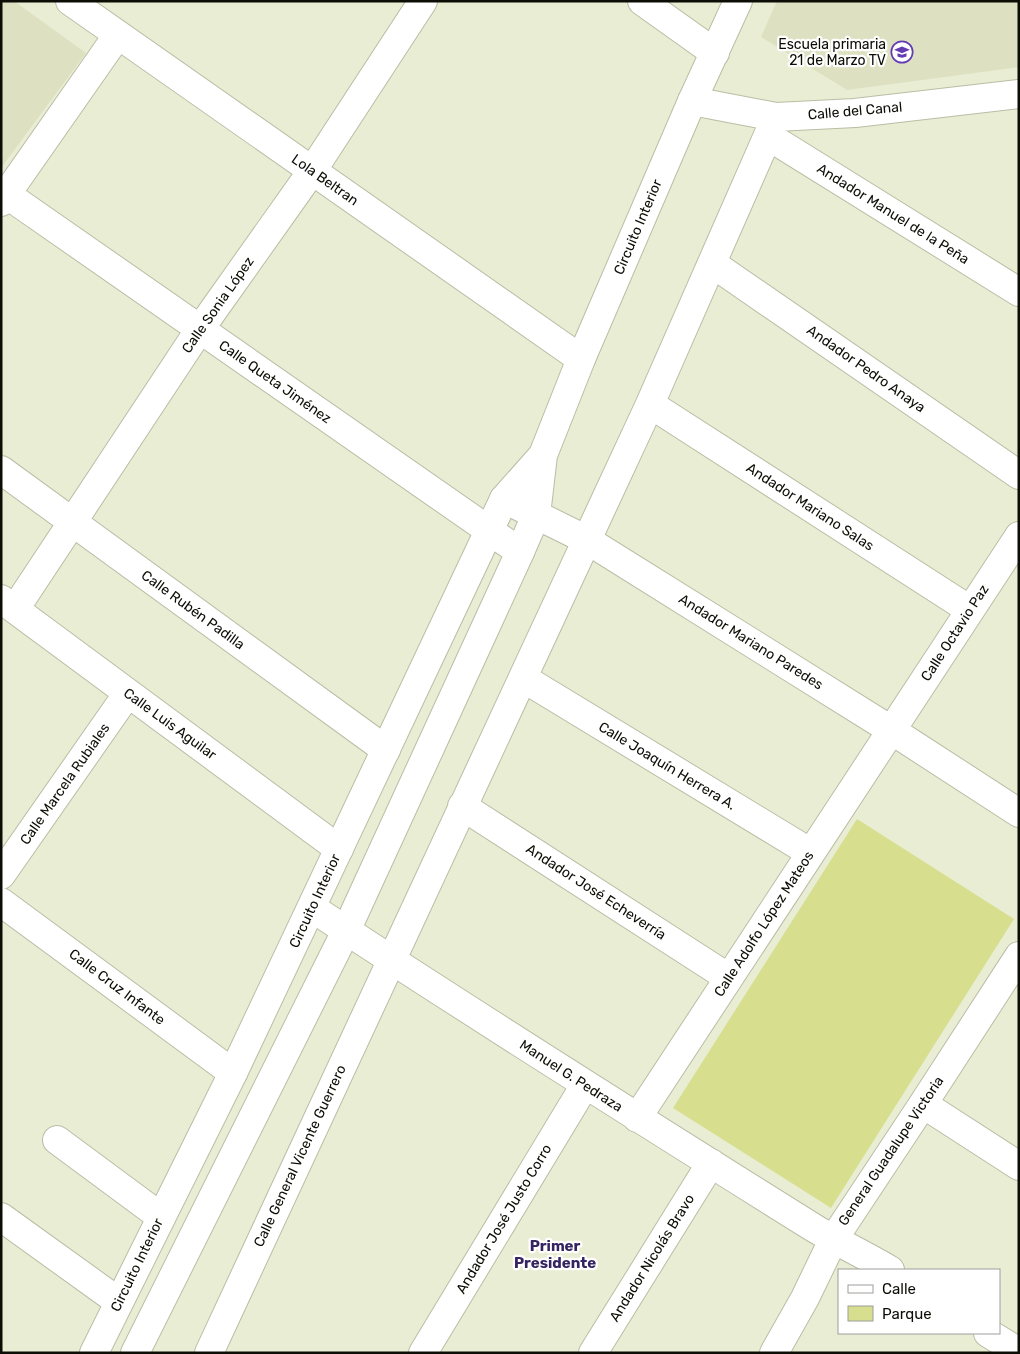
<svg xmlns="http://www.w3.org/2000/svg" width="1020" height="1354" font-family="Rubik,sans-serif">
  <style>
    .built { fill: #dde1c1 }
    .green { fill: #d7df8f }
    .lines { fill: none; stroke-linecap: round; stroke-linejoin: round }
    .minor-casing { stroke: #babda5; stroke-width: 30 }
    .major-casing { stroke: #babda5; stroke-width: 30 }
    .minor { stroke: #fff; stroke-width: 28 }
    .major { stroke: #fff; stroke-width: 28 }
    .labels { text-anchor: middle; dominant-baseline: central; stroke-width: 4.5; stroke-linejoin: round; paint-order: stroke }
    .poi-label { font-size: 14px; fill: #0c0d05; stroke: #fff; text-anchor: end }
    .street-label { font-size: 14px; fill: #0c0d05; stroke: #fff }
    .neighbourhood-label { font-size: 15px; font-weight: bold; fill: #35245f; stroke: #fff }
  </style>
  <rect width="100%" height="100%" fill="#e9edd4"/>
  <path class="built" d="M1,1H14L86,53L1,168Z
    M777,1H1019V67L847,90L761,37Z"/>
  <path class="green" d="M857,819L1014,919L831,1208L673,1108Z"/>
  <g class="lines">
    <g class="minor-casing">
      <path id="minor" d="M70,1L581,359
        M642,1L715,53
        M692,101L776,117L855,113L1019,94
        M768,136L1019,292
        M6,194L520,552
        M1,202L117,36
        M713,264L1019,475
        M650,404L970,610
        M1,470L386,750
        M504,499L587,540L891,730L1019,813
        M1,599L339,849
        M15,609L200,329L312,171L423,1
        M523,678L811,853
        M462,806L729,978
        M1,875L128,693
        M1,902L233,1073
        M312,908C478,1017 646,1123 814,1228C839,1243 865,1255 890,1270
        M923,1104L1019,1166
        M637,1118L1019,536
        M57,1140L161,1217
        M1,1217L119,1302
        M988,1333L1019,1352
        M209,1353L650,404L776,117
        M423,1353L585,1085
        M593,1353L711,1163
        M774,1353L805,1298L833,1240L923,1104L1019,956"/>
    </g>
    <g class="major-casing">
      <path id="major" d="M94,1353L233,1073L504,499L543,455
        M135,1353L346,931L520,552L536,515L543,455L581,359L692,101L738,1"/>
    </g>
    <use href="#minor" class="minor"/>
    <use href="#major" class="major"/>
  </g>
  <defs>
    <g id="school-ring" transform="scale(1.125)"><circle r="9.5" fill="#fff" stroke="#633cb4" stroke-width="1.5"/><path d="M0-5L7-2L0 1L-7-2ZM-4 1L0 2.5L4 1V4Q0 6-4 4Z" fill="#633cb4"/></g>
  </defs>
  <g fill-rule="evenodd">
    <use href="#school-ring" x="902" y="52"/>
  </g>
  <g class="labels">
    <g class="poi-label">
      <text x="886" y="44">Escuela primaria<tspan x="886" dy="16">21 de Marzo TV</tspan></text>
    </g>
    <g class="street-label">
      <text transform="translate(855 111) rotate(-5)">Calle del Canal</text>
      <text transform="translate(325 180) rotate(35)">Lola Beltran</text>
      <text transform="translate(893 214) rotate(32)">Andador Manuel de la Peña</text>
      <text transform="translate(638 227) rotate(-67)">Circuito Interior</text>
      <text transform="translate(218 305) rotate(-55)">Calle Sonia López</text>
      <text transform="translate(866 369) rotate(35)">Andador Pedro Anaya</text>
      <text transform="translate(275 382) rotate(35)">Calle Queta Jiménez</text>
      <text transform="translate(810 507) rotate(33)">Andador Mariano Salas</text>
      <text transform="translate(193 610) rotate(36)">Calle Rubén Padilla</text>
      <text transform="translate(955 633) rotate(-57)">Calle Octavio Paz</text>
      <text transform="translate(751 642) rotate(32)">Andador Mariano Paredes</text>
      <text transform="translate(170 724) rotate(36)">Calle Luis Aguilar</text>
      <text transform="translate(667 766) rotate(31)">Calle Joaquín Herrera A.</text>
      <text transform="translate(65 784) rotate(-55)">Calle Marcela Rubiales</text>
      <text transform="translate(596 892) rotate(33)">Andador José Echeverría</text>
      <text transform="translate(315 901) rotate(-65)">Circuito Interior</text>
      <text transform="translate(764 924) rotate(-57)">Calle Adolfo López Mateos</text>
      <text transform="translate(117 987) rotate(37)">Calle Cruz Infante</text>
      <text transform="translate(571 1076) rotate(33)">Manuel G. Pedraza</text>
      <text transform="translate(891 1151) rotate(-56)">General Guadalupe Victoria</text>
      <text transform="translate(300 1156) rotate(-65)">Calle General Vicente Guerrero</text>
      <text transform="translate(504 1219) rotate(-59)">Andador José Justo Corro</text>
      <text transform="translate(652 1258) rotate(-58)">Andador Nicolás Bravo</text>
      <text transform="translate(137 1265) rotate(-64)">Circuito Interior</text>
    </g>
    <g class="neighbourhood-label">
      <text x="555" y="1246">Primer<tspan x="555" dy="17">Presidente</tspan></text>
    </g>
  </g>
  <rect width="1020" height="1354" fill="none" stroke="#0c0d05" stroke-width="5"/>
  <rect x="838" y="1269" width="162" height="65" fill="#ffffff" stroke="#9e9e9b"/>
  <rect x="848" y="1285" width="25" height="8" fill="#ffffff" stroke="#9e9e9b"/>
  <text x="882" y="1294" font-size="15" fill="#0c0d05">Calle</text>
  <rect x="848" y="1306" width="25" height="15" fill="#d7df8f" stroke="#9e9e9b"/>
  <text x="882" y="1319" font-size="15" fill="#0c0d05">Parque</text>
</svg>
